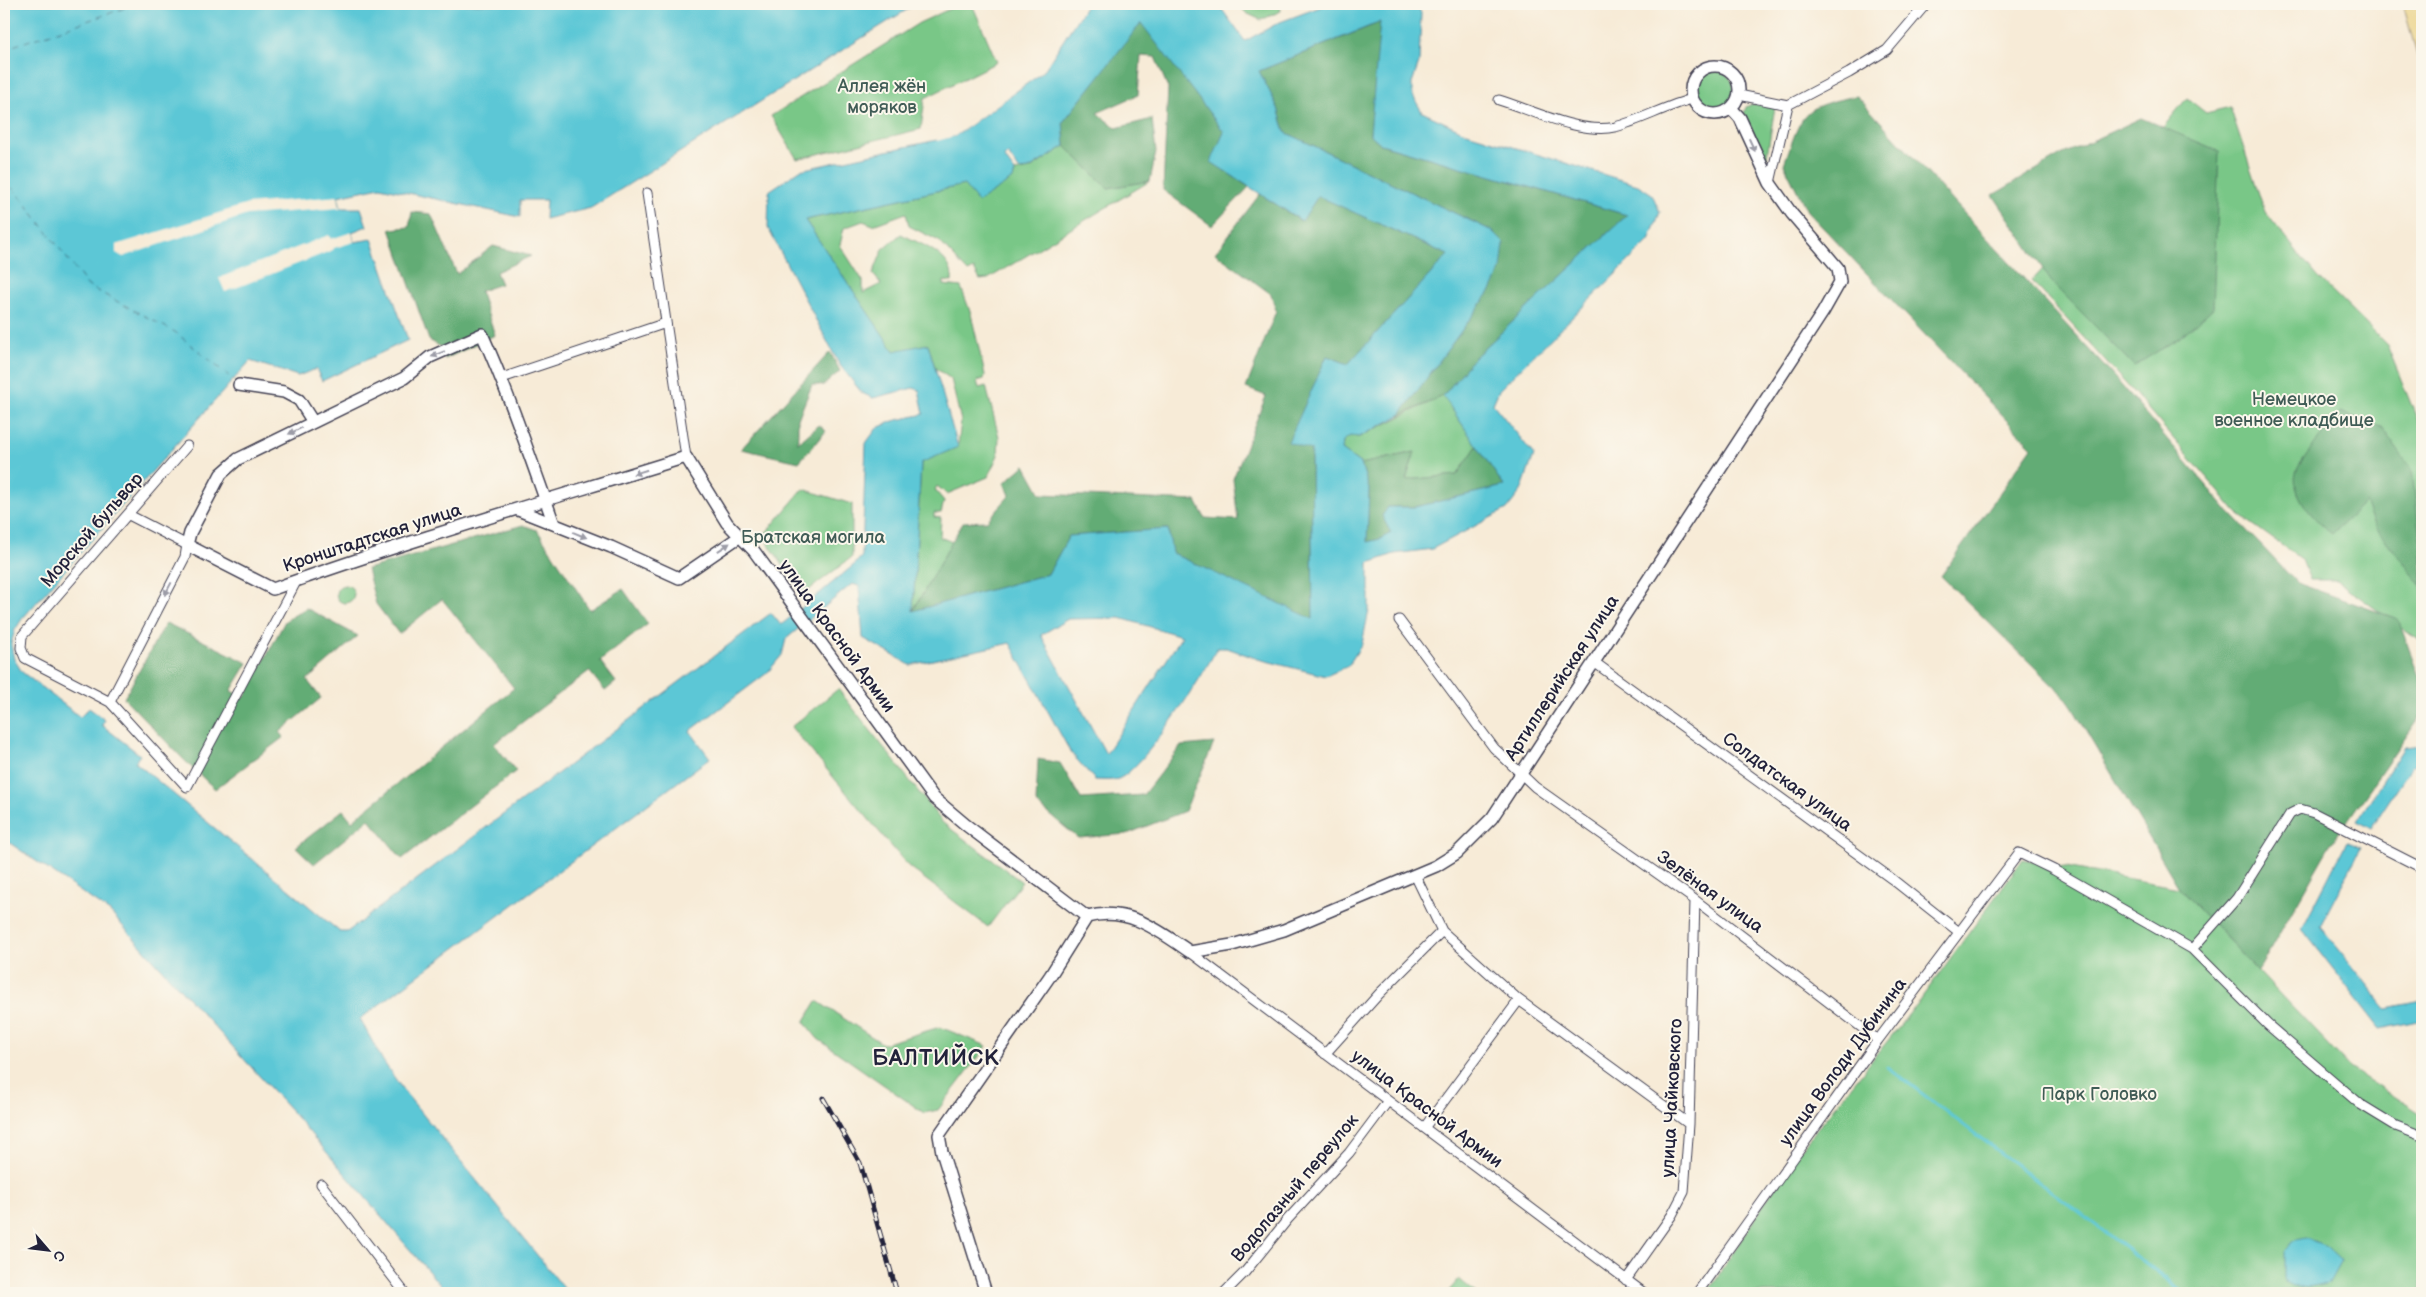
<svg xmlns="http://www.w3.org/2000/svg" width="2426" height="1297" font-family="'Balsamiq Sans',sans-serif">
  <style>
    .green { fill: #79c787; stroke: #4e7461 }
    .forest { fill: #62ac74; stroke: #426758 }
    .sand { fill: #eeda9e; stroke: #887e6c }
    .water { fill: #5cc7d6; stroke: #3f7488; fill-rule: evenodd }
    .pier { fill: #f7ebd7 }
    .lines { fill: none; stroke-linecap: round; stroke-linejoin: round }
    .stream { stroke: #5cc7d6; stroke-width: 3 }
    .ferry { stroke: #365c71; stroke-width: 1; stroke-dasharray: 6 5; stroke-linecap: butt }
    .street-casing { stroke: #424052; stroke-width: 11 }
    .secondary-casing { stroke: #424052; stroke-width: 14 }
    .street { stroke: #fff; stroke-width: 9 }
    .secondary { stroke: #fff; stroke-width: 11 }
    .rail-casing { stroke: #22223b; stroke-width: 5 }
    .rail { stroke: #fbf7ec; stroke-width: 3; stroke-dasharray: 9; stroke-linecap: butt }
    .oneway { fill: #9c9ca7 }
    .labels { text-anchor: middle; dominant-baseline: central; stroke-width: 4; stroke-linejoin: round; paint-order: stroke }
    .park-label { font-size: 18px; fill: #405c56; stroke: #fbf7ec }
    .street-label { font-size: 18px; fill: #22223b; stroke: #fbf7ec }
    .district-label { font-size: 22px; font-weight: bold; letter-spacing: 1px; fill: #22223b; stroke: #fbf7ec }
  </style>
  <rect width="100%" height="100%" fill="#fbf7ec"/>
  <filter id="ink" filterUnits="userSpaceOnUse"><feTurbulence type="fractalNoise" baseFrequency=".02" numOctaves="2"/><feDisplacementMap in="SourceGraphic" scale="10" xChannelSelector="R" yChannelSelector="G"/><feConvolveMatrix kernelMatrix="1 2 1 2 8 2 1 2 1" color-interpolation-filters="sRGB"/></filter>
  <filter id="wash" filterUnits="userSpaceOnUse"><feTurbulence type="fractalNoise" baseFrequency=".0096" numOctaves="4" result="noise"/><feDisplacementMap in="SourceGraphic" scale="20" xChannelSelector="R" yChannelSelector="G"/><feGaussianBlur stdDeviation="1.12" result="paint"/><feColorMatrix in="noise" values="0 0 0 0 0 0 0 0 0 0 0 0 0 0 0 0 0 1.4 0 .05"/><feComposite in="paint" operator="in"/></filter>
  <g filter="url(#wash)">
    <rect width="100%" height="100%" fill="#f7ebd7"/>
    <path class="green" d="M960,4H972L997,62L925,98L921,129L797,159L771,116L919,23Z
      M1237,4H1280L1281,11L1261,20L1246,13Z
      M1694 90a20 20 0 1 1 40 0a20 20 0 1 1-40 0Z
      M2187,98L2206,113L2230,107L2265,212L2317,276L2387,345L2422,431V643L2336,580H2310L2302,560L2237,513L2136,395L2032,281L2102,202Z
      M1752,104L1775,107L1766,161L1744,113L1746,107Z
      M1065,146L1108,188L1150,181L988,279L980,280L974,269L968,272L939,241L909,226L906,213L873,225L863,221L844,228L840,245L863,281V293L881,284L873,274L883,249L901,234C920,244 955,255 952,282L944,281V285L961,287L971,314L985,375L984,379L977,381L979,388L986,386L999,437L998,455L988,477L947,494L937,486L935,490L944,501L941,513H934V517L941,518L940,537L952,542L913,611L921,463L958,446L961,421L951,379L935,368L928,344L894,352L805,220L964,185L1013,179L1015,172L1030,169Z
      M1443,396L1477,446L1457,475L1406,480L1414,452L1361,464L1342,450L1343,441L1350,436L1359,437Z
      M803,489L852,504V557L805,593L800,590L763,536Z
      M336 594a9 9 0 1 1 18 0a9 9 0 1 1-18 0Z
      M838,689L943,823L1022,882L988,927L909,867L791,727Z
      M2023,859L2179,888L2350,1068L2422,1115V1293H1707L1793,1159L1917,1004Z
      M817,1001L883,1044L940,1027L987,1046L938,1110L924,1113L818,1039L804,1022Z
      M1459,1279L1476,1293H1447Z"/>
    <path class="forest" d="M1141,22L1224,132L1213,163L1249,187L1212,226L1163,190L1168,88L1155,57L1141,56L1138,95L1097,113L1116,128L1152,119L1156,152L1150,181L1108,188L1065,146L1063,122Z
      M1381,22L1370,134L1380,144L1627,215L1474,358L1443,396L1399,416L1492,289L1503,243L1492,231L1285,132L1278,108L1259,71Z
      M1857,96L2115,378L2231,514L2297,583L2398,619L2422,684V714L2329,847L2258,971L2179,888L2068,700L1941,576L2032,447L1807,211L1784,164C1803,112 1800,107 1857,96Z
      M2141,118L2219,151L2213,308L2179,338L2134,366L2051,281L1993,195L2061,155Z
      M1260,194L1301,221L1318,196L1448,255L1348,364L1327,356L1289,442L1311,450L1313,620L1172,553L1168,529L1069,536L1048,574L913,611L963,522L987,521L1010,495L1004,483L1025,465L1041,494L1196,501L1205,518L1238,520L1233,479L1266,396L1246,388L1276,311L1271,294L1215,253Z
      M412,212L431,214L457,274L493,246L531,256L496,272L501,284L480,291L495,335L445,359L441,347L429,340L390,229L409,227Z
      M830,352L840,371L824,385H812L798,419V443L819,425L826,431L799,462L741,449Z
      M2341,412L2382,428L2412,470L2420,540L2422,543V586L2375,527L2365,502L2332,534C2316,521 2288,494 2297,470C2302,458 2331,424 2341,412Z
      M1477,446L1504,486L1415,507H1388L1391,533L1380,539L1367,542L1369,489L1361,464L1415,452L1406,480L1457,475Z
      M523,525L537,530L590,610L623,589L648,624L600,661L616,682L605,691L589,671L494,744L516,771L402,859L369,819L314,864L296,847L343,810L352,821L514,688L442,599L399,634L376,604L367,569Z
      M306,608L358,636L307,680L321,698L280,732L284,737L215,789L187,763L124,698L166,623L248,663L231,691L244,698L285,621Z
      M1214,743L1185,811L1127,834L1078,838L1036,803L1038,759L1060,763L1081,799L1143,795L1181,746Z"/>
    <path class="sand" d="M2403,4H2422V75L2421,70Z"/>
    <path class="water" d="M4,4H916L591,208L545,219L546,200H520V217L380,187L338,196L341,208H361L367,226L352,232L354,242L372,239L408,340L322,381L316,369L298,376L250,361L22,619L15,630L11,644L14,659L22,672L80,717L89,708L105,720L102,725L140,755L135,762L340,932H347L771,613L781,625L855,564L862,556L866,443L877,428L893,421L924,414L919,390L913,388L873,398L862,393L839,364L768,228L769,191L800,170L955,136L1043,72L1087,4H1218L1245,41L1280,22L1328,4H1416L1421,13L1419,63L1412,83V94L1422,112L1467,133L1638,185L1652,194L1660,212L1649,241L1499,390L1493,404L1534,455L1521,491L1507,509L1432,549L1394,554L1369,563V610L1362,644L1348,666L1326,676L1258,659L1227,648H1217C1205,673 1142,771 1118,779C1112,781 1102,780 1095,780L1071,753L1010,643L910,665L863,638L859,586L852,584L786,639L782,655L767,673L690,731L710,758L360,1019L383,1061L403,1090L568,1293H447L293,1113L110,912L4,839ZM1380,22L1370,134L1381,144L1627,215L1474,358L1443,396L1504,486L1415,507H1388L1382,516L1391,533L1380,539L1367,542L1369,489L1361,464L1342,450L1343,441L1350,436L1359,437L1399,416L1492,289L1501,270L1504,243L1492,231L1285,132L1278,108L1259,71ZM1141,23L1224,132L1211,162L1302,221L1318,196L1448,255L1348,364L1327,356L1288,442L1311,450L1313,619L1172,553L1168,529L1069,536L1048,574L913,611L921,463L958,447L928,344L894,351L805,220L964,185L978,202L1013,179L1015,172L1004,157L1008,154L1019,170L1029,169L1065,146L1063,122ZM1120,618L1182,636L1106,754L1041,635L1068,619Z
      M2422,745V764L2412,766L2371,828L2357,821L2404,747Z
      M2347,841L2361,848L2320,926L2387,1009L2422,1002V1020L2380,1029L2302,929Z
      M2306,1238L2326,1246L2342,1261L2330,1283C2310,1289 2304,1290 2284,1281V1252L2293,1241Z"/>
    <path class="pier" d="M1007,94L1009,96L955,136L937,141L936,138L954,134Z
      M338,196L340,208L247,215L123,257L116,253V245L248,204Z
      M352,232L354,242L334,248L333,250L225,292L219,278L329,235L331,239Z"/>
    <g class="lines">
      <path class="stream" d="M1887,1067L2185,1293"/>
      <path class="ferry" d="M4,49L137,4
        M4,180L20,196L88,286L175,332L235,381"/>
    </g>
  </g>
  <g filter="url(#ink)">
    <g class="lines">
      <g class="street-casing">
        <path id="street" d="M1739,95L1788,105L1849,73L1887,50L1926,4
          M1499,100C1532,110 1582,135 1615,127C1641,120 1666,106 1692,99
          M1770,183L1788,105
          M647,193L686,457
          M502,378L666,323
          M187,446L22,636L21,648L25,658L110,702L187,787L297,580
          M1399,620L1494,748L1535,787L1695,900L1878,1040
          M1594,662L1892,879L1959,932
          M110,702L185,557L187,545L129,515
          M1415,875L1442,931L1519,1000L1689,1124
          M2192,949L2237,898L2290,814L2300,809L2314,813L2422,868
          M1190,952L1644,1293
          M1325,1054L1379,994L1442,931
          M1424,1128L1519,1000
          M321,1184L405,1293
          M1626,1280L1672,1215L1684,1192L1689,1124L1695,900
          M1224,1293L1245,1272L1288,1219L1349,1153L1388,1101
          M1697,1293L1878,1040L2019,853L2054,870L2192,949L2268,1025L2360,1104L2396,1126L2422,1136"/>
      </g>
      <g class="secondary-casing">
        <path id="secondary" d="M1691 90a24 24 0 1 1 48 0a24 24 0 1 1-48 0Z
          M239,385L284,392L299,400L313,422
          M518,510L611,547L679,578L739,537
          M554,524C531,460 510,396 482,334L430,357L404,378L238,459L221,474L190,533L187,545L273,589C409,540 548,500 686,457L727,523L754,551L934,798L966,825L1087,917
          M1087,917C1128,906 1158,930 1190,952L1232,945L1284,930L1436,866L1457,853L1492,818L1823,312L1840,282L1838,268L1792,214L1770,183L1740,118L1731,108
          M986,1293L942,1152L939,1135L1050,976L1087,917"/>
      </g>
      <use href="#street" class="street"/>
      <use href="#secondary" class="secondary"/>
      <g class="rail-casing">
        <path id="rail" d="M823,1098L860,1163L897,1293"/>
      </g>
      <use href="#rail" class="rail"/>
    </g>
    <defs><path id="oneway-solid" d="M-6-.8H1V-3.2L6.5 0L1 3.2V.8H-6Z" transform="scale(1.25)"/></defs>
    <g class="oneway">
      <use href="#oneway-solid" transform="translate(1752 145) rotate(65)"/>
      <use href="#oneway-solid" transform="translate(438 354) rotate(157)"/>
      <use href="#oneway-solid" transform="translate(295 431) rotate(154)"/>
      <use href="#oneway-solid" transform="translate(640 472) rotate(163)"/>
      <use href="#oneway-solid" transform="translate(580 535) rotate(22)"/>
      <use href="#oneway-solid" transform="translate(724 547) rotate(-34)"/>
      <use href="#oneway-solid" transform="translate(168 589) rotate(118)"/>
    </g>
  </g>
  <g class="labels">
    <g class="park-label">
      <text x="882" y="86">Аллея жён<tspan x="882" dy="21">моряков</tspan></text>
      <text x="2294" y="399">Немецкое<tspan x="2294" dy="21">военное кладбище</tspan></text>
      <text x="813" y="537">Братская могила</text>
      <text x="2099" y="1094">Парк Головко</text>
    </g>
    <g class="street-label">
      <text transform="translate(92 530) rotate(-49)">Морской бульвар</text>
      <text transform="translate(372 538) rotate(-18)">Кронштадтская улица</text>
      <text transform="translate(837 636) rotate(54)">улица Красной Армии</text>
      <text transform="translate(1562 678) rotate(-57)">Артиллерийская улица</text>
      <text transform="translate(1787 782) rotate(36)">Солдатская улица</text>
      <text transform="translate(1710 892) rotate(36)">Зелёная улица</text>
      <text transform="translate(1843 1062) rotate(-54)">улица Володи Дубинина</text>
      <text transform="translate(1672 1098) rotate(-87)">улица Чайковского</text>
      <text transform="translate(1427 1109) rotate(37)">улица Красной Армии</text>
      <text transform="translate(1295 1188) rotate(-50)">Водолазный переулок</text>
    </g>
    <g class="district-label">
      <text x="936" y="1058">БАЛТИЙСК</text>
    </g>
  </g>
  <rect width="2426" height="1297" fill="none" stroke="#fbf7ec" stroke-width="20"/>
  <g transform="translate(48 1250) rotate(118)" stroke="#fbf7ec" stroke-width="4" paint-order="stroke">
  <path d="M0-4L9 19L0 12L-9 19Z" fill="#22223b"/>
  <text y="-8" font-size="14" font-weight="bold" text-anchor="middle" fill="#22223b">С</text>
  </g>
</svg>
